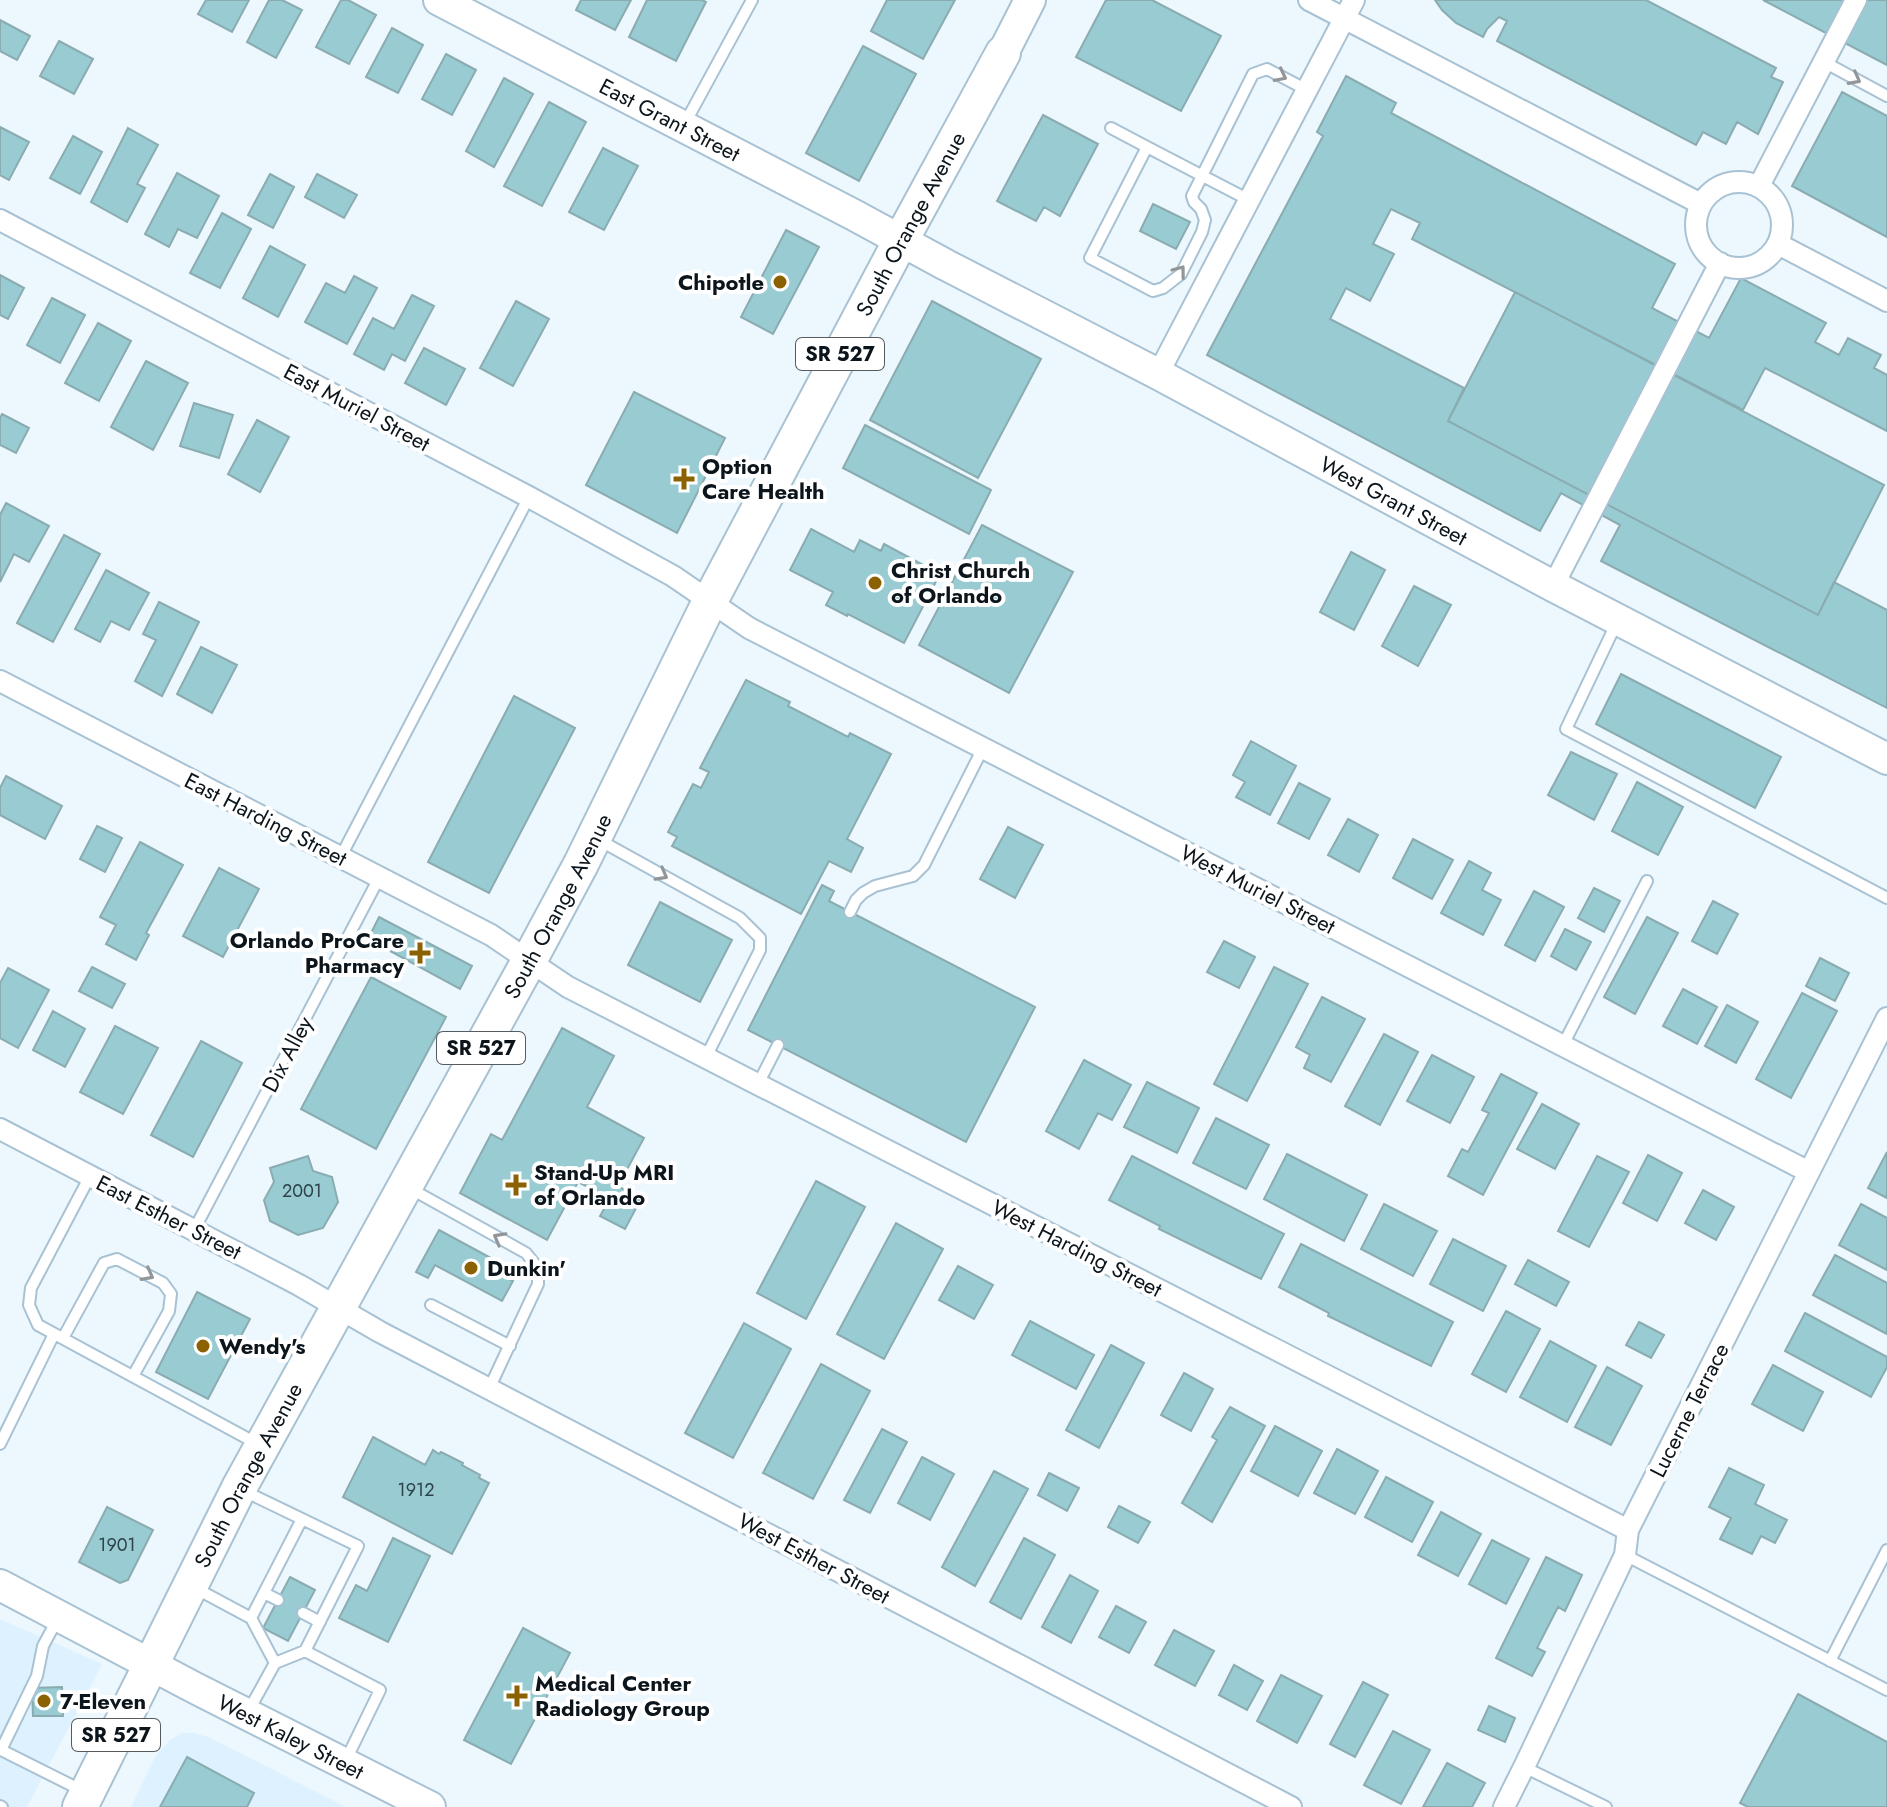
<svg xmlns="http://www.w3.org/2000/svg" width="1887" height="1807" font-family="Jost,sans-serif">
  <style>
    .built { fill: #ddf1fe }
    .building { fill: #98cbd2; stroke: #8aacb0; stroke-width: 2 }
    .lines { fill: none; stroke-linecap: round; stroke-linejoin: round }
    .lane-casing { stroke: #a8c2d3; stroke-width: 14 }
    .street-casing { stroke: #a8c2d3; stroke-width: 24 }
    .secondary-casing { stroke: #a8c2d3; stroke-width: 34 }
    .primary-casing { stroke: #a8c2d3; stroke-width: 38 }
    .lane { stroke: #fff; stroke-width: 10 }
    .street { stroke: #fff; stroke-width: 20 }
    .secondary { stroke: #fff; stroke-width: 30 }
    .primary { stroke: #fff; stroke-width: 34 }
    .oneway { stroke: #929698 }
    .poi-dot { fill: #8b6102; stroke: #fff; stroke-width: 3 }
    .labels { text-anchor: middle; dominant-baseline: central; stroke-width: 8; stroke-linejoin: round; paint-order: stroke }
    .number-label { font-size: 18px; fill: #2f4249 }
    .shield { fill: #fff; stroke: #555b5f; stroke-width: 2 }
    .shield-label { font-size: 20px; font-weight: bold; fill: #0c151b }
    .street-label { font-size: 22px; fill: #0c151b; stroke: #fff }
    .poi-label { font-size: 22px; font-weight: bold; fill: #0c151b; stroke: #fff; text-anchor: start }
  </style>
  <rect width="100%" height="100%" fill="#edf7fe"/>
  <path class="built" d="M0,1619L102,1664L27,1807H0Z
    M182,1733H194L208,1737L346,1807H131L155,1757L170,1740Z"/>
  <path class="building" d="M206,0H249L232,32L198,14Z
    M269,0H282L302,10L276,58L247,42Z
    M341,0H348L376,15L349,64L316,47Z
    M581,0H631L615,30L576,10Z
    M647,0H702L706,2L676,61L629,37Z
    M887,0H955L923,59L871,31Z
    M1106,0H1152L1221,36L1181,111L1076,57Z
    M1435,0H1646L1776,68L1771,77L1783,82L1758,134L1737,122L1726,144L1703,132L1696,145L1497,41L1507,21L1499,17L1487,29L1483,37L1456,23L1442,10Z
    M1763,0H1887V65Z
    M0,20L30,36L17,60L0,51Z
    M392,28L423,45L398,93L366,77Z
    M59,41L93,59L74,94L40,76Z
    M863,46L916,74L859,181L806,153Z
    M446,54L476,70L452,115L422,99Z
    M1346,76L1396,103L1391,113L1675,264L1652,308L1709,338L1741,278L1826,323L1815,342L1839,355L1848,338L1881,355L1874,368L1887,375V431L1765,368L1743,410L1412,239L1420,223L1391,209L1373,244L1394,254L1370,301L1346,288L1330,319L1464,388L1448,421L1818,615L1834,582L1887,610V708L1601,561L1620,525L1561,493L1540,531L1207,355L1323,136L1317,132Z
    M504,78L533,94L494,167L466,151Z
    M1842,92L1887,116V237L1792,186Z
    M549,102L586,122L542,206L504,186Z
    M1043,115L1098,144L1060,216L1044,207L1036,221L997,201Z
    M0,127L29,142L9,180L0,175Z
    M128,128L158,145L137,184L145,188L127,222L91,202Z
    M73,136L102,152L80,194L50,178Z
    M603,148L638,166L604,230L569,212Z
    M177,173L219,196L197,238L178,229L169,247L145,234Z
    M270,174L294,187L273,228L248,215Z
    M317,174L357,195L344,218L305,197Z
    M1153,204L1190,222L1176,249L1140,231Z
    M222,213L251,229L220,288L190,273Z
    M786,230L819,247L773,334L741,317Z
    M270,246L305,265L278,317L243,298Z
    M0,275L24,288L8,319L0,315Z
    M354,276L377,288L347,344L305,322L326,283L345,293Z
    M1515,292L1884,485L1818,615L1448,421Z
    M412,295L434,306L405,361L392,354L384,370L354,354L373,318L394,329Z
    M52,298L85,315L60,363L27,345Z
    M516,301L549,319L513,386L480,368Z
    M932,301L1041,359L978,478L870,420Z
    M98,323L131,341L99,401L65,383Z
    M424,348L465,369L446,405L405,383Z
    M146,361L188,383L153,450L111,427Z
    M634,392L725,438L677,533L586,485Z
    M194,403L233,415L219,458L180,446Z
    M2,414L29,428L16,453L0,445V418Z
    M257,420L289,437L260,492L228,474Z
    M865,425L991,490L969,534L843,468Z
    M6,503L49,526L29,562L14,554L0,582V515Z
    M982,525L1073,572L1009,693L919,645Z
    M811,529L854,552L860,540L881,551L884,544L940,574L904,643L848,614L847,616L826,605L833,592L790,570Z
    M64,535L100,554L53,642L17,623Z
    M1351,552L1385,570L1354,630L1320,612Z
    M106,570L149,593L129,630L111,621L100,642L75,629Z
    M1414,586L1451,605L1418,666L1382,646Z
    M159,602L199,622L162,696L135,681L156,640L143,634Z
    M201,647L237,665L212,713L177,694Z
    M1621,674L1781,757L1755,808L1596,724Z
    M746,680L790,702L788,706L848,737L850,733L891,754L847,839L863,848L851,872L829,861L801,914L672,846L677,837L668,832L693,784L701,788L709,772L700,768Z
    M514,696L575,728L489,893L428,862Z
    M1251,741L1296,766L1270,815L1236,797L1245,782L1233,775Z
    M1571,752L1617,774L1594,820L1548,795Z
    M6,776L62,806L45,839L0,815V788Z
    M1637,782L1683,807L1658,855L1612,831Z
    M1299,783L1330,799L1309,839L1278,823Z
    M1348,819L1378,835L1359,872L1328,855Z
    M97,826L122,838L105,872L80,859Z
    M1008,827L1043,845L1015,898L980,879Z
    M1413,839L1453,860L1432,899L1393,878Z
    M140,842L183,865L146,933L149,935L136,960L106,944L116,925L100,917Z
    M1469,861L1491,873L1482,890L1501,900L1483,935L1441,913Z
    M219,868L259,889L223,957L183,936Z
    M822,885L834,891L829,901L1035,1007L966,1142L748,1030Z
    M1594,888L1620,901L1604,932L1578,918Z
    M1534,891L1564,907L1535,961L1505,945Z
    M1713,901L1738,914L1717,954L1692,941Z
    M660,902L732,940L700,1002L628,965Z
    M379,917L472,966L460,989L368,939Z
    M1647,917L1678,933L1635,1014L1604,997Z
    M1565,929L1591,942L1576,970L1551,956Z
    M1224,941L1255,957L1239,988L1207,972Z
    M1820,958L1849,973L1835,1001L1806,986Z
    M92,967L125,984L112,1008L79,991Z
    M1274,967L1308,984L1247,1101L1214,1084Z
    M8,968L49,990L18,1048L0,1038V983Z
    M371,977L446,1017L376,1149L301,1109Z
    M1683,989L1717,1007L1697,1044L1663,1026Z
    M1802,993L1837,1011L1791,1098L1756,1079Z
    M1322,997L1365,1019L1331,1082L1304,1068L1310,1055L1296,1047Z
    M1727,1005L1758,1022L1736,1063L1705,1046Z
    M53,1011L85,1029L65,1067L33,1050Z
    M115,1026L158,1048L123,1114L80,1092Z
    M562,1028L614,1056L587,1107L644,1138L618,1186L641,1199L625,1229L600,1216L610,1198L578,1182L547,1240L460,1193L491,1134L502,1140Z
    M1384,1034L1418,1052L1380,1125L1345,1106Z
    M201,1041L242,1063L193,1157L151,1135Z
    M1432,1055L1474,1077L1450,1123L1407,1101Z
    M1084,1060L1131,1085L1112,1120L1098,1113L1079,1149L1046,1131Z
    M1501,1074L1537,1093L1483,1195L1448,1176L1462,1149L1468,1152L1489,1113L1482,1110Z
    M1147,1082L1199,1108L1177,1153L1124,1127Z
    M1542,1104L1579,1124L1555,1169L1517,1149Z
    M1216,1118L1269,1145L1246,1189L1193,1163Z
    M1887,1152V1198L1868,1188Z
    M1287,1154L1367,1195L1344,1241L1264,1199Z
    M1648,1155L1682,1173L1657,1221L1623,1203Z
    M308,1156L313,1171L332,1177L338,1202L323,1228L298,1235L270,1221L264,1200L274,1182L270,1168Z
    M1132,1156L1284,1234L1261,1279L1159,1229L1160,1226L1109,1200Z
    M1597,1156L1629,1172L1589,1247L1558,1231Z
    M816,1181L865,1207L806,1319L757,1293Z
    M1703,1190L1734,1207L1716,1240L1685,1223Z
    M1384,1204L1437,1231L1413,1276L1361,1249Z
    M1861,1204L1887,1218V1270L1839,1245Z
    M896,1223L943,1249L884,1359L837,1334Z
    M439,1230L502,1264L498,1273L513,1281L502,1301L435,1265L428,1278L416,1272Z
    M1453,1239L1506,1266L1483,1311L1430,1284Z
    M1301,1244L1453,1322L1431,1366L1328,1316L1329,1313L1279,1287Z
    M1835,1255L1887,1283V1334L1813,1295Z
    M1528,1260L1569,1282L1556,1306L1515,1284Z
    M958,1266L993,1285L974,1319L939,1300Z
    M197,1292L250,1319L208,1399L156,1372Z
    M1506,1311L1540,1329L1506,1392L1472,1374Z
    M1805,1313L1887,1357V1367L1871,1397L1785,1351Z
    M1030,1321L1094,1355L1076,1389L1012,1355Z
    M1639,1322L1664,1335L1651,1358L1626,1345Z
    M744,1323L791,1349L733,1458L685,1433Z
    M1550,1341L1596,1366L1567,1422L1520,1397Z
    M1111,1345L1144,1363L1099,1448L1066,1430Z
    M821,1364L870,1391L813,1499L763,1473Z
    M1773,1365L1823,1392L1803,1431L1752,1404Z
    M1607,1367L1642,1386L1611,1445L1575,1427Z
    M1184,1373L1213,1389L1191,1431L1161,1415Z
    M1230,1407L1265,1426L1212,1522L1182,1503L1217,1440L1212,1437Z
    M1275,1426L1322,1451L1298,1496L1251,1471Z
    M882,1429L907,1442L870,1513L844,1500Z
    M373,1437L425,1465L433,1450L439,1454L441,1452L463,1463L462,1465L480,1475L479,1478L489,1483L452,1554L343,1497Z
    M1337,1449L1378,1471L1355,1514L1314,1493Z
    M922,1457L954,1474L930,1520L898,1503Z
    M1729,1468L1764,1485L1755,1504L1787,1520L1775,1543L1761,1536L1752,1554L1720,1539L1731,1518L1709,1507Z
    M994,1471L1028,1489L975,1586L942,1567Z
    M1049,1473L1079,1488L1067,1511L1038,1495Z
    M1386,1477L1433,1502L1412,1542L1365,1517Z
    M1119,1506L1150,1522L1138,1543L1108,1527Z
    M107,1507L153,1530L128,1580L120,1583L79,1562Z
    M1441,1512L1481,1534L1458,1576L1418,1555Z
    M393,1538L430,1556L388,1642L339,1618L356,1585L367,1591Z
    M1024,1538L1055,1555L1021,1619L990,1602Z
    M1492,1540L1529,1559L1506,1604L1469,1584Z
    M1546,1557L1582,1575L1565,1611L1558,1607L1537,1648L1545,1652L1532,1676L1496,1658Z
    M1070,1575L1098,1591L1071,1643L1042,1627Z
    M290,1577L315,1590L288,1641L263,1628Z
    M1116,1606L1146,1622L1129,1653L1099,1637Z
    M523,1628L570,1653L511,1764L464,1740Z
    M1174,1630L1214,1651L1195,1686L1155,1665Z
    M1234,1665L1263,1681L1247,1710L1219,1695Z
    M1281,1675L1322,1696L1297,1743L1257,1721Z
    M1363,1682L1388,1695L1355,1757L1330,1744Z
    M62,1687L63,1716H33L32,1688Z
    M1798,1694L1887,1742V1807H1748L1740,1803Z
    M1489,1706L1515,1718L1505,1742L1478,1730Z
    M1393,1731L1430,1750L1401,1804L1364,1785Z
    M187,1757L254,1793L247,1807H160Z
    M1447,1763L1485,1783L1472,1807H1423Z"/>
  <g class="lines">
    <g class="lane-casing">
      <path id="lane" d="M1824,62L1887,96
        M684,125L752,0
        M1111,128L1147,147
        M1249,200L1147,147L1090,258L1153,291L1163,288L1181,274L1202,232L1205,220L1201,209L1194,202L1192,196L1253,74L1267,69L1307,90
        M1617,622L1566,729L1887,898
        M599,840L740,918L760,938V950L706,1057
        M340,858L529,497
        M850,912L856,900L863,893L875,886L913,876L924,865L983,748
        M1563,1045L1647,881
        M758,1084L778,1045
        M90,1176L31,1288L29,1305L38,1325L256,1443
        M411,1189L526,1253L538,1268V1284L489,1389
        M194,1230L379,878
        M431,1305L510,1346
        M63,1338L104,1263L117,1259L163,1283L171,1294L169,1311L133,1376
        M0,1444L54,1334
        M244,1491L358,1546L305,1651L380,1690L345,1762
        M1625,1555L1887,1690
        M195,1588L251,1618L275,1663
        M264,1593L278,1600
        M303,1613L320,1622
        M251,1618L302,1519
        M57,1620L43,1646L37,1676L1,1750L81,1790
        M1830,1661L1887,1550
        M249,1710L275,1663L305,1651
        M1524,1767L1606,1807
        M0,1806L2,1807"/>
    </g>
    <g class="street-casing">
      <path id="street" d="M1309,0L1701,204
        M1696 225a43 43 0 1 1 86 0a43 43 0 1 1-86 0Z
        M1759,186L1856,0
        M0,220L529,497L673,576L749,628L1809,1172
        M1778,244L1887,301
        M1158,374L1354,0
        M1553,586L1720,263
        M0,681L491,935L568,987L1628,1530
        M0,1129L299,1285L380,1332L1291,1807
        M1504,1807L1524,1767L1625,1555L1628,1530L1887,1018"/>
    </g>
    <g class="secondary-casing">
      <g id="secondary">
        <path id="s1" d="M439,0L854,215L946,265L1158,374L1553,586L1887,759"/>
        <path d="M1003,53L1030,0"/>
        <path id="s2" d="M0,1585L195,1688L430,1807"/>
      </g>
    </g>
    <g class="primary-casing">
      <g id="primary">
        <path id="s3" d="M80,1807L239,1488L529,961L581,864L710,601L901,240L1003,53"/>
      </g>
    </g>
    <use href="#lane" class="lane"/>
    <use href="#street" class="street"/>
    <use href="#secondary" class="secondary"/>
    <use href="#primary" class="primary"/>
  </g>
  <defs><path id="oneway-chevron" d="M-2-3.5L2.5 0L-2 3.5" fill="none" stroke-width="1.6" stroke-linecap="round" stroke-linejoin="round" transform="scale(2)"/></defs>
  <g class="oneway">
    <use href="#oneway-chevron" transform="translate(1281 76) rotate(27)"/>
    <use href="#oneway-chevron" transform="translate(1855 79) rotate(28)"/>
    <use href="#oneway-chevron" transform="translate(1180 271) rotate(-53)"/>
    <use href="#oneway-chevron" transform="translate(662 875) rotate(29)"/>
    <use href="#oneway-chevron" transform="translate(499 1238) rotate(-151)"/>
    <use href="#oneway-chevron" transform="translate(148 1275) rotate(28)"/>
  </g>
  <g class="poi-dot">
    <circle cx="780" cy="282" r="8"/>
    <path d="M680 467h8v8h8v8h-8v8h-8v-8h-8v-8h8z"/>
    <circle cx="875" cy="583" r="8"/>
    <path d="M416 941h8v8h8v8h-8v8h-8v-8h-8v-8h8z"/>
    <path d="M512 1173h8v8h8v8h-8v8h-8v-8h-8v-8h8z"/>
    <circle cx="471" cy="1268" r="8"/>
    <circle cx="203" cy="1346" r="8"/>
    <path d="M513 1684h8v8h8v8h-8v8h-8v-8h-8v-8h8z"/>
    <circle cx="44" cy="1701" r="8"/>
  </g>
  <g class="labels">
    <g class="number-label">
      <text x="302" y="1191">2001</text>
      <text x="416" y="1490">1912</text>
      <text x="117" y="1545">1901</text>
    </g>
    <g class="shield">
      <rect x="796" y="338" width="88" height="32" rx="6"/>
      <rect x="437" y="1032" width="88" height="32" rx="6"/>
      <rect x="72" y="1719" width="88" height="32" rx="6"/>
    </g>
    <g class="shield-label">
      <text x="840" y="354">SR 527</text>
      <text x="481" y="1048">SR 527</text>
      <text x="116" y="1735">SR 527</text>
    </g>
    <g class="street-label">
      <text stroke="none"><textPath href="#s1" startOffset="260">East Grant Street</textPath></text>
      <text stroke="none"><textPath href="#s3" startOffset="1788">South Orange Avenue</textPath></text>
      <text transform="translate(357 407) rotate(28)">East Muriel Street</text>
      <text stroke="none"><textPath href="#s1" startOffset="1078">West Grant Street</textPath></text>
      <text transform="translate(266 819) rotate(27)">East Harding Street</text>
      <text transform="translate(1258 889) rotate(27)">West Muriel Street</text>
      <text stroke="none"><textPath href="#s3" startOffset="1020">South Orange Avenue</textPath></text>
      <text transform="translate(287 1054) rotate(-62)">Dix Alley</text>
      <text transform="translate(169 1217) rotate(27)">East Esther Street</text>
      <text transform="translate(1077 1248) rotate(27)">West Harding Street</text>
      <text transform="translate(1689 1410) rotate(-63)">Lucerne Terrace</text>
      <text stroke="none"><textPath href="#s3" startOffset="372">South Orange Avenue</textPath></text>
      <text transform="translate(814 1558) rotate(28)">West Esther Street</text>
      <text stroke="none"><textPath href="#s2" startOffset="328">West Kaley Street</textPath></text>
    </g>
    <g class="poi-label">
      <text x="764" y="282" text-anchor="end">Chipotle</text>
      <text x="702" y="466">Option<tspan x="702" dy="25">Care Health</tspan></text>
      <text x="891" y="570">Christ Church<tspan x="891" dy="25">of Orlando</tspan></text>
      <text x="404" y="940" text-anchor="end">Orlando ProCare<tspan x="404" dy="25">Pharmacy</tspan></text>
      <text x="534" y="1172">Stand-Up MRI<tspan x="534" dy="25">of Orlando</tspan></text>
      <text x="487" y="1268">Dunkin'</text>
      <text x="219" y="1346">Wendy's</text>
      <text x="535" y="1683">Medical Center<tspan x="535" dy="25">Radiology Group</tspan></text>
      <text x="60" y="1701">7-Eleven</text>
    </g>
  </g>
</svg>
